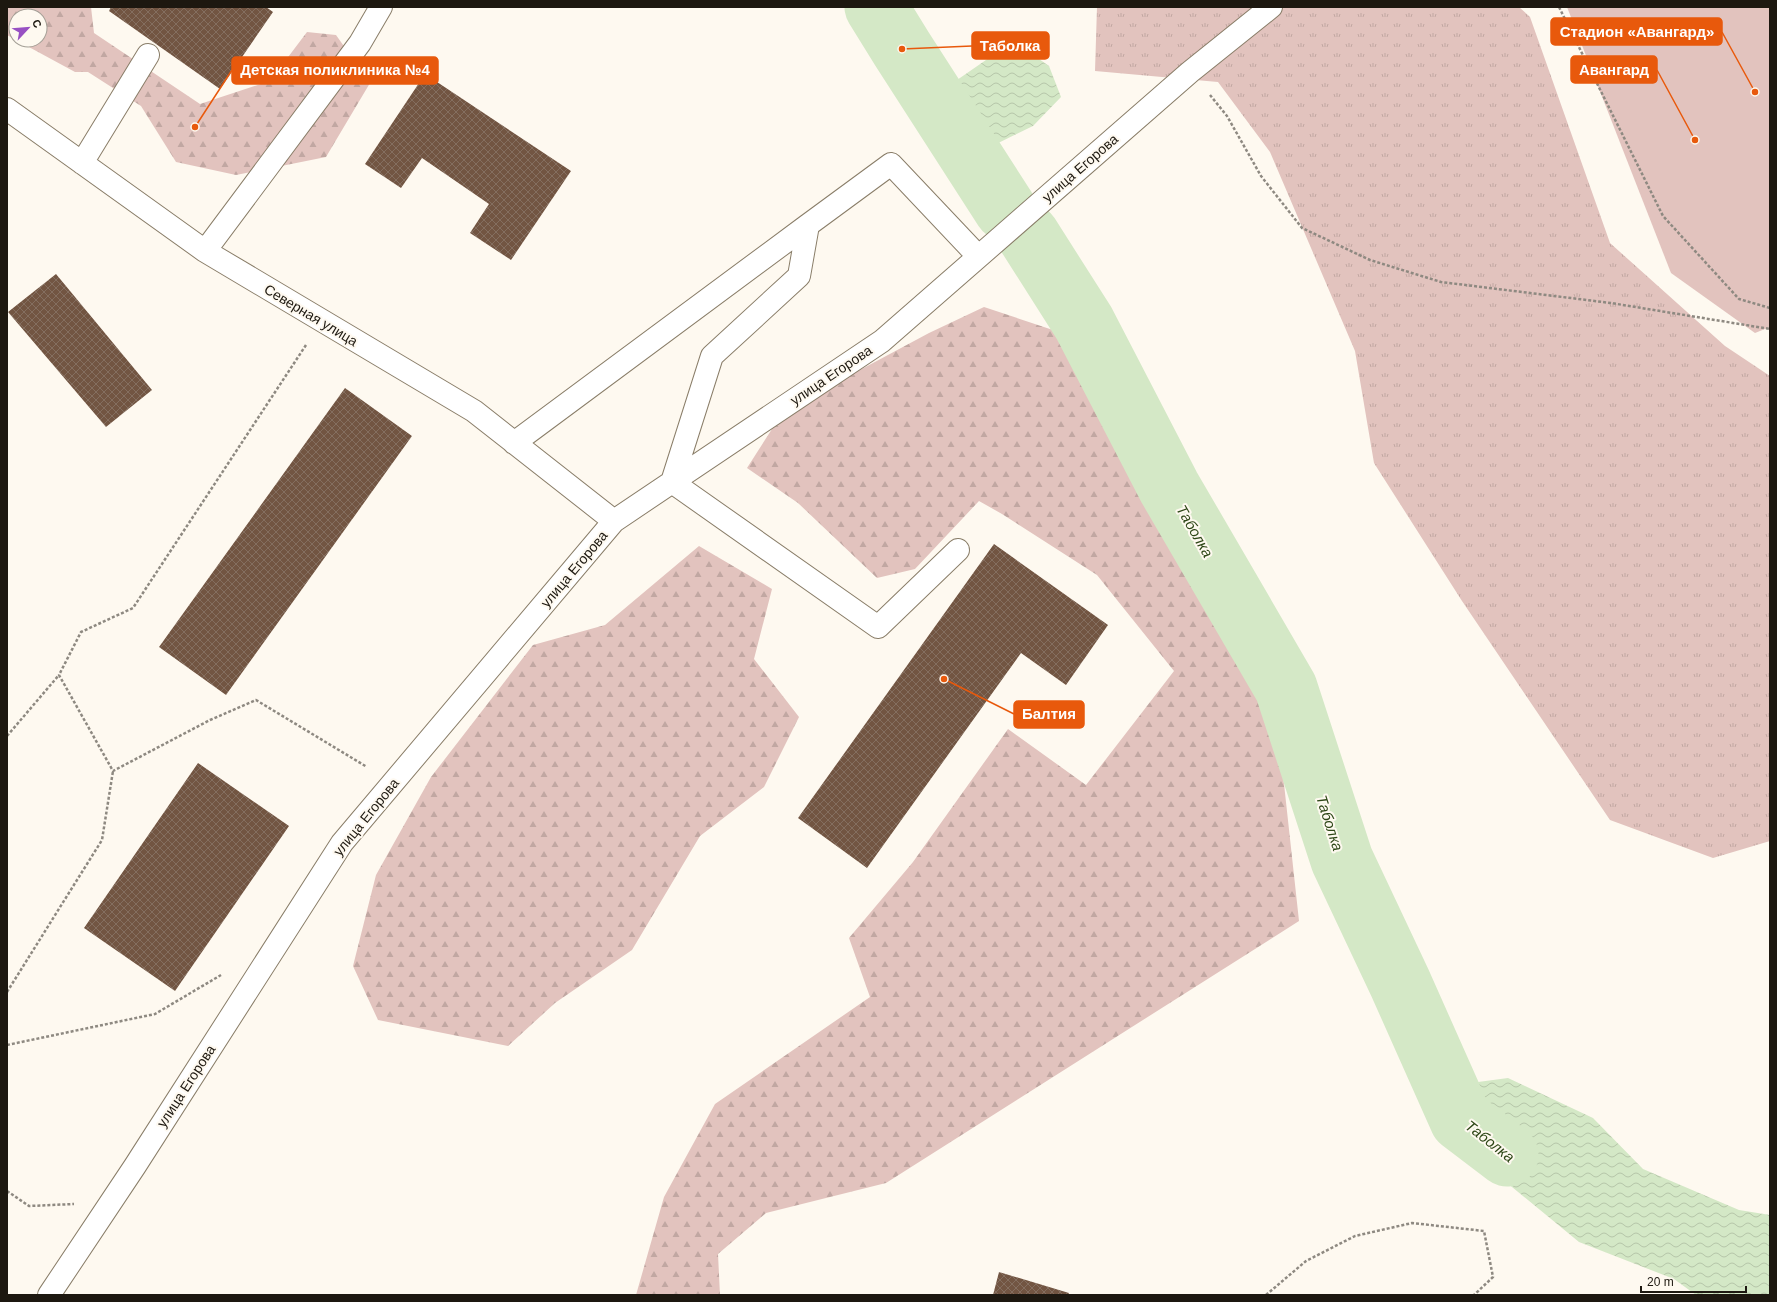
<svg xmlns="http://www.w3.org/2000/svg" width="1777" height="1302" font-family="Arial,sans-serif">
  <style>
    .grass { fill: url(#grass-tufts) }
    .forest { fill: url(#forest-firs) }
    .garden { fill: #e2c3be }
    .water { fill: url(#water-waves) }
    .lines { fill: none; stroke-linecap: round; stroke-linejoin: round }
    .river { stroke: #d4e8c6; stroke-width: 63 }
    .building { fill: url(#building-cross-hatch) }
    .minor-casing { stroke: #897d68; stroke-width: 24 }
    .path { stroke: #8e8981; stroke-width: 2.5; stroke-dasharray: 3 2; stroke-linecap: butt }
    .minor { stroke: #fff; stroke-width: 22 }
    .labels { text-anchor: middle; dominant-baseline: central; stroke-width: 4; stroke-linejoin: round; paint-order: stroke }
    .street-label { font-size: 14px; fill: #1d1810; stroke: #fef9f0 }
    .water-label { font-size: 15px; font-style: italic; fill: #2e4717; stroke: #fef9f0 }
    .leader { fill: none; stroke: #e8590c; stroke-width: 1.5 }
    .callout-dot { fill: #e8590c; stroke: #fef9f0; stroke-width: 1.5 }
    .callout { fill: #e8590c; stroke: #e8590c; stroke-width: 1.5 }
    .callout-label { font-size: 15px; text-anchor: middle; font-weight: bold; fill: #fff }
  </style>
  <defs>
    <pattern id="grass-tufts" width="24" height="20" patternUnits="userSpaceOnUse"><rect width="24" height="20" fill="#e2c3be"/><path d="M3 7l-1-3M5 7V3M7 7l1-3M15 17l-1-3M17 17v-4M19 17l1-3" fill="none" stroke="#c1a7a2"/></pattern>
    <pattern id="forest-firs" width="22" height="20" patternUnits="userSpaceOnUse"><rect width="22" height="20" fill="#e2c3be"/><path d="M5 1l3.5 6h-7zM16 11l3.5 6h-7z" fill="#c1a7a2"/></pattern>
    <pattern id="water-waves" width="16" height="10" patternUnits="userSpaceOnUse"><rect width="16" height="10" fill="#d4e8c6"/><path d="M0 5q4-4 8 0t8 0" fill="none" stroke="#b6c6a9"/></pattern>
    <pattern id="building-cross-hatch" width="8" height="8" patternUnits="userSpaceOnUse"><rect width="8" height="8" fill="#725542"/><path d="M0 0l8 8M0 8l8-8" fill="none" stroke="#846e5f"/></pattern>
  </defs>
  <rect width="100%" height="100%" fill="#fef9f0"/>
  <path class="grass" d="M1097,7H1519L1530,17L1610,243L1725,346L1770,376V841L1713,858L1610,820L1462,601L1374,463L1355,351L1270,152L1218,82L1095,71Z"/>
  <path class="forest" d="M7,7H91L94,33L200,104L270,81L307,32L336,35L370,83L326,157L236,175L176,162L141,106L88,72H75L16,40H40V16H16V40L7,35Z
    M984,307L1065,334L1131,460L1278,729L1299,921L886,1183L766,1213L718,1254L720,1295H636L664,1197L715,1104L870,997L849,938L913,862L1008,729L1086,785L1174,671L1097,575L1002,514L979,501L915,569L877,578L798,503L747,468L772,429L845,378L929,333Z
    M699,546L772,589L754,659L799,717L764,787L700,836L632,950L555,1003L508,1046L378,1020L353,966L376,875L431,777L533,645L605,625Z"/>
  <path class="garden" d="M1567,7H1770V327L1755,333L1671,273Z"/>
  <path class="water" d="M999,51L1029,52L1049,66L1061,97L1033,126L982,151H947L932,124L957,80Z
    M1508,1078L1593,1118L1643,1169L1739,1210L1770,1215V1295H1696L1674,1279L1579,1242L1501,1178L1442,1113L1449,1092L1463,1084Z"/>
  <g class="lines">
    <path class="river" d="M876,7L902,49L1005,209
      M1028,235L1084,323L1169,487L1286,688L1342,860L1400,983L1461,1120L1507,1155"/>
  </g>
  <path class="building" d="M111,7H266L273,12L220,89L109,11Z
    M425,74L571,171L511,260L470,233L489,204L422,158L401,188L365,164Z
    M56,274L152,390L106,427L8,312Z
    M345,388L412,436L226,695L159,647Z
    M994,544L1108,625L1066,685L1021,653L867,868L798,818Z
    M198,763L289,826L175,991L84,928Z
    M999,1272L1069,1293L1068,1295H993Z"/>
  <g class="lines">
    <g class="minor-casing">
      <path id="minor" d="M7,109L205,251L474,411L614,521
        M82,163L148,55
        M205,251L360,43L381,7
        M514,443L808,225
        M958,550L878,627L672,482L712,356L799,276L808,225L891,164L978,256
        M49,1295L135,1166L342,843L614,521L882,341L1190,72L1271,7"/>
    </g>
    <path class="path" d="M1559,7L1663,216L1739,299L1770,308
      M1210,95L1227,116L1261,176L1302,228L1370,260L1441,282L1611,303L1770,329
      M306,345L133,608L81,632L59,675L113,771L210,720L256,700L367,767
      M7,736L59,675
      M7,992L102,840L113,771
      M7,1045L155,1014L221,975
      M7,1191L29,1206L74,1204
      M1266,1295L1306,1261L1355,1236L1412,1223L1484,1231L1493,1277L1474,1295"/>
    <use href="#minor" class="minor"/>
  </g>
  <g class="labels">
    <g class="street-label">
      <text transform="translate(1080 168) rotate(-41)">улица Егорова</text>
      <text transform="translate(311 315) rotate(31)">Северная улица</text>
      <text transform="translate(831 375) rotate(-34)">улица Егорова</text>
      <text transform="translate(574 569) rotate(-50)">улица Егорова</text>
      <text transform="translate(366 817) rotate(-51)">улица Егорова</text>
      <text transform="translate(186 1086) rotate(-57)">улица Егорова</text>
    </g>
    <g class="water-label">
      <text transform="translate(1195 531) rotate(60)">Таболка</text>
      <text transform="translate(1330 823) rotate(72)">Таболка</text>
      <text transform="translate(1490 1141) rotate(38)">Таболка</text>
    </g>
  </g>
  <path class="leader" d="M1755 92L1722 32M902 49L972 46M1695 140L1657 70M195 127L232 70M944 679L1014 714"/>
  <g class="callout-dot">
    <circle cx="1755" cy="92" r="4"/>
    <circle cx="902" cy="49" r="4"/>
    <circle cx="1695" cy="140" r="4"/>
    <circle cx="195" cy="127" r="4"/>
    <circle cx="944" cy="679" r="4"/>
  </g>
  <g class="callout">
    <rect x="1551" y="18" width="171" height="27" rx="4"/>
    <rect x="972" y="32" width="77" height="27" rx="4"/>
    <rect x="1571" y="56" width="86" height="27" rx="4"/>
    <rect x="232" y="57" width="206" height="27" rx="4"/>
    <rect x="1014" y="701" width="70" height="27" rx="4"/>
  </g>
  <g class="callout-label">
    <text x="1637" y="37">Стадион «Авангард»</text>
    <text x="1010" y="51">Таболка</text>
    <text x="1614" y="75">Авангард</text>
    <text x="335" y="75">Детская поликлиника №4</text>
    <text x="1049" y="719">Балтия</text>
  </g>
  <rect width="1777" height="1302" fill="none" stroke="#1d1810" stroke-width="16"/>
  <g transform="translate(28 28) rotate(64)"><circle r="19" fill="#fef9f0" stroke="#a49f96"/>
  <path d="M0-3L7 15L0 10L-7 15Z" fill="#9850c3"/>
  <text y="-6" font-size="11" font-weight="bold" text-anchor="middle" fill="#1d1810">С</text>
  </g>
  <path d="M1641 1286v6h105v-6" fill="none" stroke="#1d1810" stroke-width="2"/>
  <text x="1647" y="1286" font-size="12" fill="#1d1810" stroke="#fef9f0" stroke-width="3" paint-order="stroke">20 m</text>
</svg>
